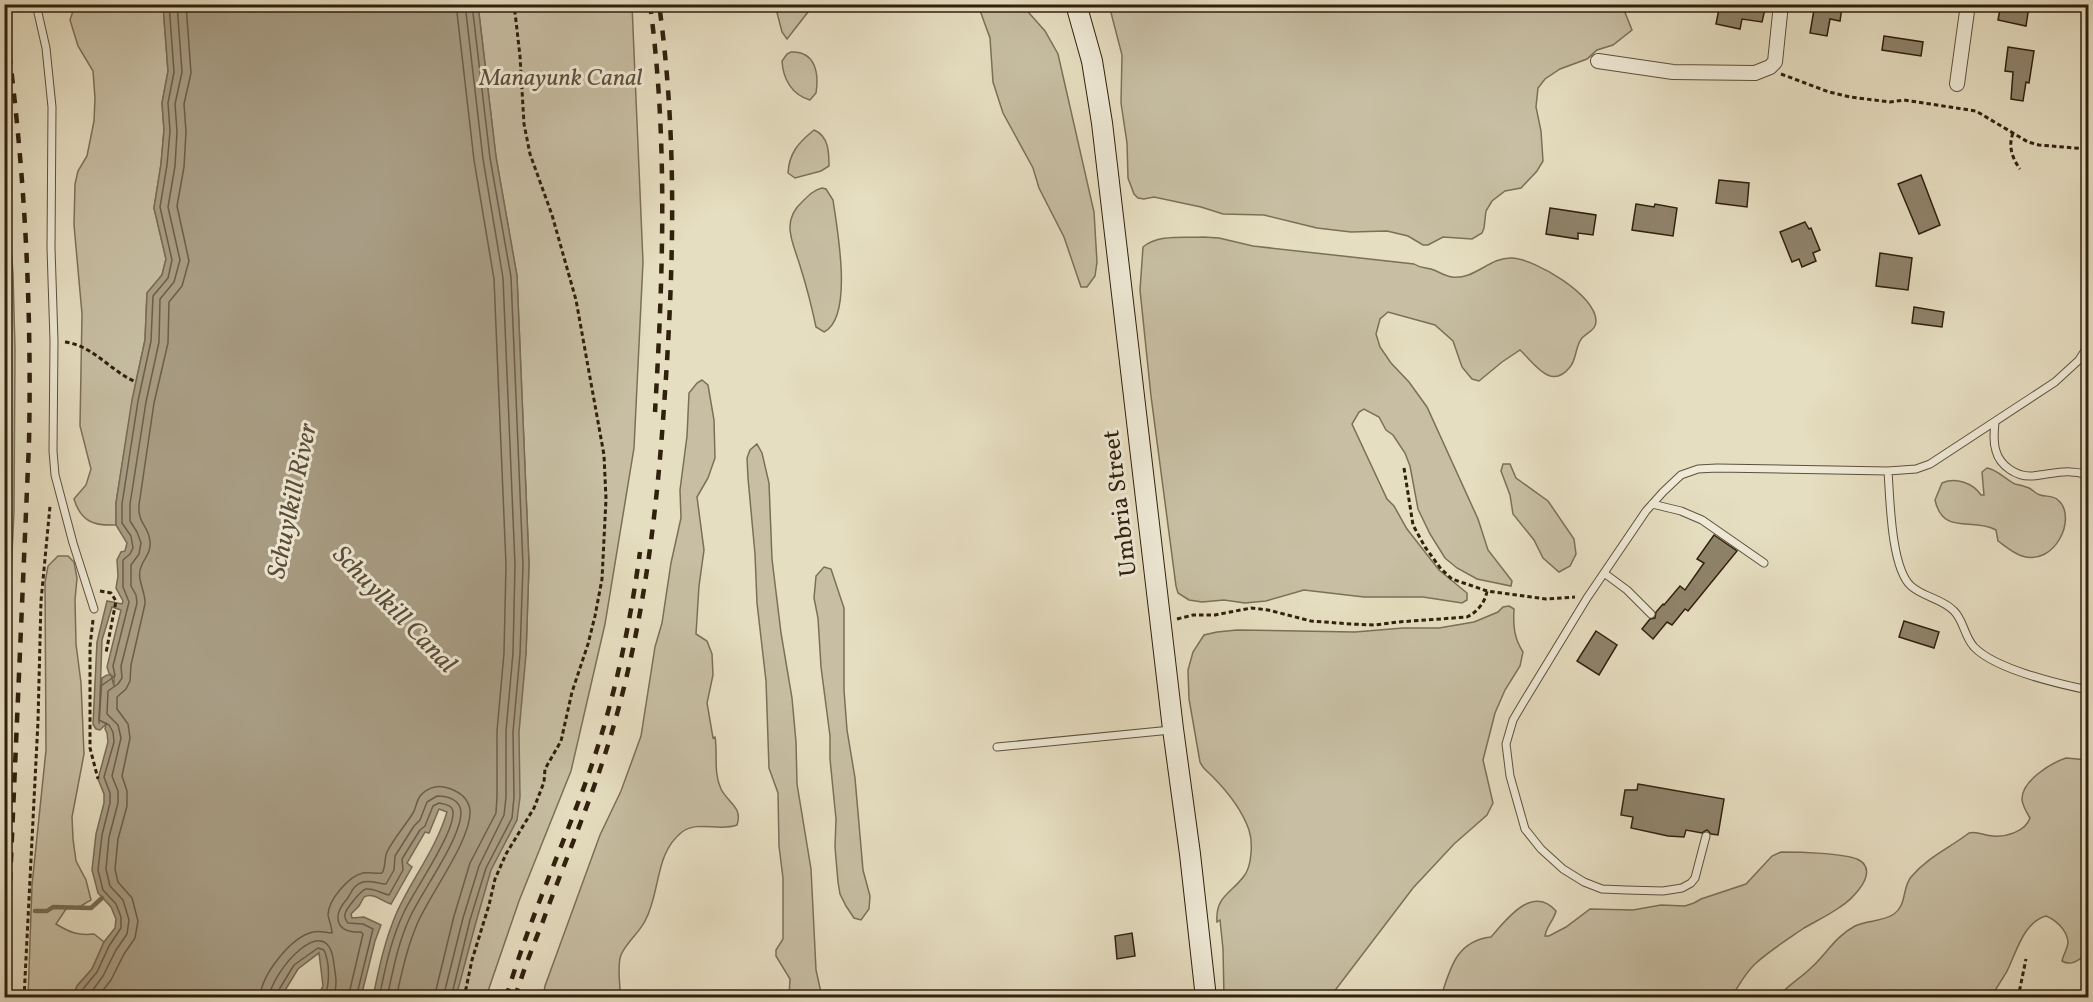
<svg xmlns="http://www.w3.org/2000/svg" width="2093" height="1002" font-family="Vollkorn,serif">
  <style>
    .green { fill: #c7bea3; stroke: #7c6f58; stroke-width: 1.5 }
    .water { fill: #a89d84; stroke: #786b55; stroke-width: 1.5; fill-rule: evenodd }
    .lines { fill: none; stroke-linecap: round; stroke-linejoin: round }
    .shore { stroke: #6c5e49; stroke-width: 1.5 }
    .stream { stroke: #786b55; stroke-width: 4.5 }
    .building { fill: #8f836b; stroke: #30200e; stroke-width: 1.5 }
    .service-casing { stroke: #5e503b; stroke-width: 9 }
    .minor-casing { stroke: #5e503b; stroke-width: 16 }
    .secondary-casing { stroke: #30200e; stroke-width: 22 }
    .path { stroke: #30200e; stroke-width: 3; stroke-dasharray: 4.5 3; stroke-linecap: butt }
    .service { stroke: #efead7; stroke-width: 7 }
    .minor { stroke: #efead7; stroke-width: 14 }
    .secondary { stroke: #efead7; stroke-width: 20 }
    .rail { stroke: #30200e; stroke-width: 4.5; stroke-dasharray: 10 10; stroke-linecap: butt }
    .labels { text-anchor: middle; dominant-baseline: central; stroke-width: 6; stroke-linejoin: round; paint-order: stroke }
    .park-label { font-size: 24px; font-style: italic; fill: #5d4f3b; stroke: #efead7 }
    .street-label { font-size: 24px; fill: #30200e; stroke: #efead7 }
    .water-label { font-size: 26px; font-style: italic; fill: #5a4c37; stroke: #efead7 }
  </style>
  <rect width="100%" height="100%" fill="#e6dec1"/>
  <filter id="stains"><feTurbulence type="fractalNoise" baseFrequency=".00333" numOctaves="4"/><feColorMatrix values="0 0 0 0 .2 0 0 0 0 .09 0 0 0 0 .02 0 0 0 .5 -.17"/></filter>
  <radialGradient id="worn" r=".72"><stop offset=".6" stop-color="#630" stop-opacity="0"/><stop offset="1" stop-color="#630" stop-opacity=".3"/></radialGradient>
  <path class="green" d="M75,5H163L168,72L162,103L164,130L161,164L154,208L166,259L162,275L147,293L145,340L136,382L127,434L116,503V525C94,526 81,522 74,499L86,485L91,469L80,426L82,314L74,225L75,184L78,171L87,156L94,121L95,98L93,71L78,46L70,20Z
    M478,5H632L643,262L634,448L605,624L571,771L519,901L486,997L373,998L388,937L398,910L440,836L448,811L526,654L529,564L517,276L496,157Z
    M775,5H811L808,12L787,39L782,32Z
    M978,5H1022L1045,31L1058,54L1094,212L1097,262L1095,276L1087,287H1081L1064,237L1039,188L1033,168L1003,113L993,82L990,38Z
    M1109,5H1622L1632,30L1613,45L1597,50L1587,59L1560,69L1545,79L1538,88L1536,107L1541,131L1543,161L1537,171L1521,188L1505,191L1492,201L1486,211L1484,228L1482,233L1472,239L1443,237L1428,245H1423L1408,236L1387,231L1351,232L1317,228L1264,215L1223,214L1201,207L1154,197L1144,199L1138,198L1134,194L1128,178L1127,143L1121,103L1122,55Z
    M791,52C816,51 819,74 816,93L810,100C792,95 783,79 782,61L787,54Z
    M814,130C829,136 829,153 829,166L821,171L795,178L788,173C789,153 799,142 814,130Z
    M5,149L13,275L15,349L14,512L5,698Z
    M822,188L826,189L833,200C837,228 854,317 824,332L816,327C812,308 807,288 801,269C794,244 779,222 803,201C809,195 814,190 822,188Z
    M1203,237L1219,238L1253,246L1414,264C1420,268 1424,267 1431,269C1438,271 1444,276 1452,277C1475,280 1489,257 1512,258C1535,259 1596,295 1596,321C1596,330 1588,332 1582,338C1575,346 1577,359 1570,367C1551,391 1535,364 1520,350L1502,362L1479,381L1472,379L1462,367L1453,341L1435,325L1388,312L1380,319L1376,334L1380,347L1391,363L1409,382L1427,407L1478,519L1488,550L1512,581L1511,586L1477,579L1457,568L1445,558L1430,534L1418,509L1410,466L1405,453L1393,435L1386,430L1379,417L1364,409L1359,412L1352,424L1387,499L1394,506L1407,529L1439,570L1467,593V600L1462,603L1423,597H1364L1304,590L1266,601L1245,603L1224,600L1202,602L1189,600L1178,593L1176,586L1151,396L1140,290L1143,247C1158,234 1184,238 1203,237Z
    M702,380L708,385L714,420L715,458L708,478L697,497L704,550L699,586L696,634L707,641L712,654L713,675L707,703L713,738L715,737C718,754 713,772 721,789C728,803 743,807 737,825C719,832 698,820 682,832C654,854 661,892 645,921C639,933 626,943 621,955C617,965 620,981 620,992L618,997H543L545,986L600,835L621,791L641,736L655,647L662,623L671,563L681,518L680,490L687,436L689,393L697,383Z
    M757,444L762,453L769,483L772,559L781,633L792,698L796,742L797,784L811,869L816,970L822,997H789L790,979L776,956V950L783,939V878L779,846L778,793L769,768L766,681L757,603L755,554L748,478L747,458L750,450Z
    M1503,464H1510L1516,478L1548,501L1574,539L1576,554L1570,566L1559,572L1543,558L1534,540L1513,514L1510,495L1501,471Z
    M1987,468C1998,470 2005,479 2015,484C2020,485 2024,486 2029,488C2033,490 2036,494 2040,495C2046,497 2053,495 2058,500C2078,517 2055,567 2022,556C2013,553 2005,546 1998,541L1996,530C1972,517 1943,536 1935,500L1942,483C1956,477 1973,483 1981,495H1984L1982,472Z
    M58,556H68L74,562L77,578L75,600L76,644L81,683L84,754L72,817L73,839L76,861L86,880L91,900L81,906L66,909L56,924C69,932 78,936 94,934L104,942L92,969L77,986L73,997L28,998L32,885L46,750L45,582L48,566Z
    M824,567L831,569L844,608V690L847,730L855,778L863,870L870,896L869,909L861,920L854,918L846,906L840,894L838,882L835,847L836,819L830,759V736L821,667L818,618L814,598L816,576Z
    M1509,606L1514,609C1513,626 1514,638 1523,652L1520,666L1505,690L1495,713L1483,760L1493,803L1487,815L1454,844L1413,888L1330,997H1224L1223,949L1220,920L1217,922C1215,896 1232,893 1244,876C1252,866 1253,842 1249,830C1242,810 1227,791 1212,776C1207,771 1203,769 1200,762L1189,699L1188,670L1193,652L1204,635L1217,632L1237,630L1355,632L1403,628H1439L1474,622L1498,612L1503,607Z
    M2066,758L2088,760V953C2080,959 2072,967 2062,961C2063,955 2068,948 2068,942C2067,930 2056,920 2046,916C2023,922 2016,954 2006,973C2001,981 1996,989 1991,997H1778C1788,985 1801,978 1812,967C1827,953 1836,936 1855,926C1868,920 1882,922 1894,914C1907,905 1902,888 1911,877C1929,856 1948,849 1969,833C1978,831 1985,836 1993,836C2006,837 2025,832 2030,818C2027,813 2023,807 2022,800C2021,781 2051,763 2066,758Z
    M1781,852C1798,852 1846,853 1859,860C1880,872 1852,900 1840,907C1829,915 1816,921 1804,928C1788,939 1769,951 1755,964C1745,973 1739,986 1731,997H1441C1450,969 1456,941 1491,937C1506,920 1532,884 1556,911C1554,920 1546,927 1545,936H1549L1566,927L1590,909L1633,910L1661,905L1685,906L1694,903L1701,899L1746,884L1772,856Z"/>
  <path class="water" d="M163,5H478L496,157L517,276L529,564L526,654L519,732L520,797L517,820L491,870L476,922L456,997H373C379,968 385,939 397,912C413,877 436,849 447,812L439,809L429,833L425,832L407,863L412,867L391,904C381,901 374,892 364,897L359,906L351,914L352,918L364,917L381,925L375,941L361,997H317L323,986L319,953L298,969L281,997H73L77,986L92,969L104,942L115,928L116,919L111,907L98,893L92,870L96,834L104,803V794L98,779L108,742L107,733L105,729L106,724L100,730L96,729L93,724L97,642L107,601L122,604L123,601L116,588L118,576L117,560L121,552L125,551L127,543L116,525V503L132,400L145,340L147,293L162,275L166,259L154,208L161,164L164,130L162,103L168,71ZM112,607L121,610L107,667L109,673L114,677V686L111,675H107L102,678L99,724L102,640Z"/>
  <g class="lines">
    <path class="shore" d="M79,998L83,989L97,972L109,946L121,928V917L116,904L103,890L98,870L102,835L110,803V793L104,777L114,742L113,732L109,725L99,720L101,686L115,676L113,666L129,602L123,587V560L130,554L133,548L131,536L122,523V504L138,401L151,341L153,296L168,278L172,260L160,207L167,165L170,131L168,103L174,72L169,4
      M87,998L103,976L116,950L127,934L129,920L123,900L110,886L106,869L109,837L118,803V791L112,776L121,738L118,725L107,714L108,691L118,684L122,678L121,666L137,603L136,595L131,586V565L139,554L141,543L137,532L130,521V504L146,402L159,342L160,299L174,282L180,260L168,207L175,166L177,132L175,104L182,72L177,4
      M97,998L111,980L124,954L135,938L138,921L132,898L118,882L115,869L118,839L127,806V791L122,776L130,738L128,724L117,709V697L126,689L130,681L131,665L145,604C146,592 136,579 141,567C145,556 151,554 150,541C148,524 138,525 139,505L154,403L168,343L169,302L182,286L189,261L177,206L184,167L186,132L184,104L191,73L186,4
      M260,998C261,975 291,937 313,932C320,930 326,933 332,933C332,927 329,921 328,915C328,900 349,876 363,873C369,872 376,874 382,873C386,867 384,859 387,852C394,838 405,826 413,813C416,808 416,802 420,796C426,789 435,785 444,787C457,790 468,796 470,810C472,839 430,894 418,922C407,947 402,972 396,998
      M269,998C271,972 329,905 334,965C336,977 338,987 332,998
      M277,998V993L294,965L318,948L324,950C330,963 330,985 324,998
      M348,998L363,934L361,932C335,933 332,916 347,899C352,892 353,885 363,882C371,880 379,884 386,884L394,870L395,856L414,826L420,820L427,802L437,796C447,796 460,799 461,812C461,839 422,891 410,917C398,943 393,970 387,998
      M356,998L373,929L363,924L348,923C346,920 344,919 345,914C346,909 361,890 366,889C375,888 382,894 389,895L403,870L402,859L420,830L425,826L433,806L439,803C444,804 453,805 453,812C455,832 414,891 404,912C391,939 385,969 379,998
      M434,998L454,916L470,863L496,813L497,796V731L504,653L506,565L494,279L474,160L456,4
      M443,998L463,918L479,866L504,815L506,797V731L513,653L515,565L503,278L483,159L465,4
      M451,998L470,920L486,868L512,818L514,797L513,732L520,654L523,565L511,277L490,158L472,4"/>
    <path class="stream" d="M35,911H47L53,907L91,908L102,898"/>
  </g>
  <path class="building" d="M1720,4H1758V8L1765,9L1762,22L1742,19L1740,29L1716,24Z
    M1815,4H1839L1842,7L1840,21L1830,19L1827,36L1810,33Z
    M2001,4L2029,6L2026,26L1998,20Z
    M1884,36L1923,42L1921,56L1882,50Z
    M2008,47L2034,51L2029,83L2026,82L2023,101L2011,99L2013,72L2005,71Z
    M1921,175L1940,225L1919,234L1898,184Z
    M1719,180L1749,183L1747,207L1716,203Z
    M1636,204L1654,207L1655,204L1677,208L1673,236L1632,230Z
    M1550,208L1596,215L1593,235L1578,233V239L1546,234Z
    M1805,222L1809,229L1811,228L1820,250L1813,253L1816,261L1802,267L1799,259L1792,262L1780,232Z
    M1880,253L1912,258L1908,290L1876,286Z
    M1914,307L1944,312L1942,327L1912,323Z
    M1714,535L1737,551L1688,611L1685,609L1672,625L1667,622L1653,639L1642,629L1650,619L1655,618L1656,612L1663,604L1664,605L1680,586L1685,590L1704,563L1697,559Z
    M1904,621L1939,632L1934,648L1899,637Z
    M1596,631L1617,645L1599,675L1577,661Z
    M1638,784L1724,799L1718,835L1711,834L1707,830L1702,833L1686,830L1684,837L1668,836L1631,828L1633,817L1621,815L1625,790H1637Z
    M1132,933L1135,956L1117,959L1115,936Z"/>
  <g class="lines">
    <g class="service-casing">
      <path id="service" d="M36,4L46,48L52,107L51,248L54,341L53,451L55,475L73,543L94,609
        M1995,422C1994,432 1993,442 1996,451C2000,466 2017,477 2032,476C2054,474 2066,468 2088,475
        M1888,471C1890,499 1891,568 1911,586C1923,597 1943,599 1954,611C1964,621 1964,636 1974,647C1995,669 2059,684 2088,690
        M1652,504L1681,511L1702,520L1764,563
        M1604,573L1627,590L1651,614
        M997,747L1171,730
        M1706,836L1695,878L1691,883L1682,888L1663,891L1626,890L1602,889L1584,882L1563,869L1541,849L1525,829L1510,776L1506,744L1513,720L1523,703L1587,598L1646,511L1663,492L1681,475L1698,469L1717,468L1888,471L1916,469L1930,464L2055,382L2079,360L2088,346"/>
    </g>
    <g class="minor-casing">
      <path id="minor" d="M1598,61L1673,72L1755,73L1770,67L1775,62L1781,4
        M1957,84L1968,4"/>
    </g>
    <g class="secondary-casing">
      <path id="secondary" d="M1076,4L1092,61L1102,123L1173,729L1190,854L1206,998"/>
    </g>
    <path class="path" d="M1781,74L1829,92L1850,97L1890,102L1904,100L1976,111L2028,142L2039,145L2088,149
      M2013,133C2008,146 2012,158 2020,169
      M65,342C94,346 110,371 136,382
      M1404,468L1413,525L1425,547L1441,569L1452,579L1487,591L1546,599L1575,597
      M100,591L111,593L116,601L106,653
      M1177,619L1193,615H1215L1251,608L1268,610L1311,621L1351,624L1375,625L1398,622L1467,617C1477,612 1485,603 1487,591
      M93,620L90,646V748L98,779
      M24,998L38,721L41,601L50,506
      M464,998L472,960L489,905L495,879L506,854L534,808L544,782L545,769L561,741L572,692L588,644L595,616L602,579L606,499L604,455L576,300L552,215L530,154L524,124L520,56L514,4
      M2018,998L2026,959"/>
    <use href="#service" class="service"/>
    <use href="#minor" class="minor"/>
    <use href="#secondary" class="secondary"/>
    <path class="rail" d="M650,4C668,140 663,275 655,412
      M4,14C24,157 32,299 29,443L5,998
      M506,998C527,926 558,857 584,787C612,711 629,632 640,552
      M515,998C523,971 533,946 543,921C568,852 598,785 617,714C646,609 658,500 665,392C674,262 677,133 659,4"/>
  </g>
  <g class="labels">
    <g class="park-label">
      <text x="561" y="79">Manayunk Canal</text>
    </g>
    <g class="street-label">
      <text transform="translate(1121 503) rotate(-97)">Umbria Street</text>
    </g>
    <g class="water-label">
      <text transform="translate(293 501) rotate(-78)">Schuylkill River</text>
      <text transform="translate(394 610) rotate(46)">Schuylkill Canal</text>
    </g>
  </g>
  <rect width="2093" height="1002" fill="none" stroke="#e6dec1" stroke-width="24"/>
  <rect x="6" y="6" width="2081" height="990" fill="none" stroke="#30200e" stroke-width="3"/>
  <rect x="12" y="12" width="2069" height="978" fill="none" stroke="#30200e" stroke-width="1.5"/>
  <rect width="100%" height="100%" filter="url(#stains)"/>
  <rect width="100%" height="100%" fill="url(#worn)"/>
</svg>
